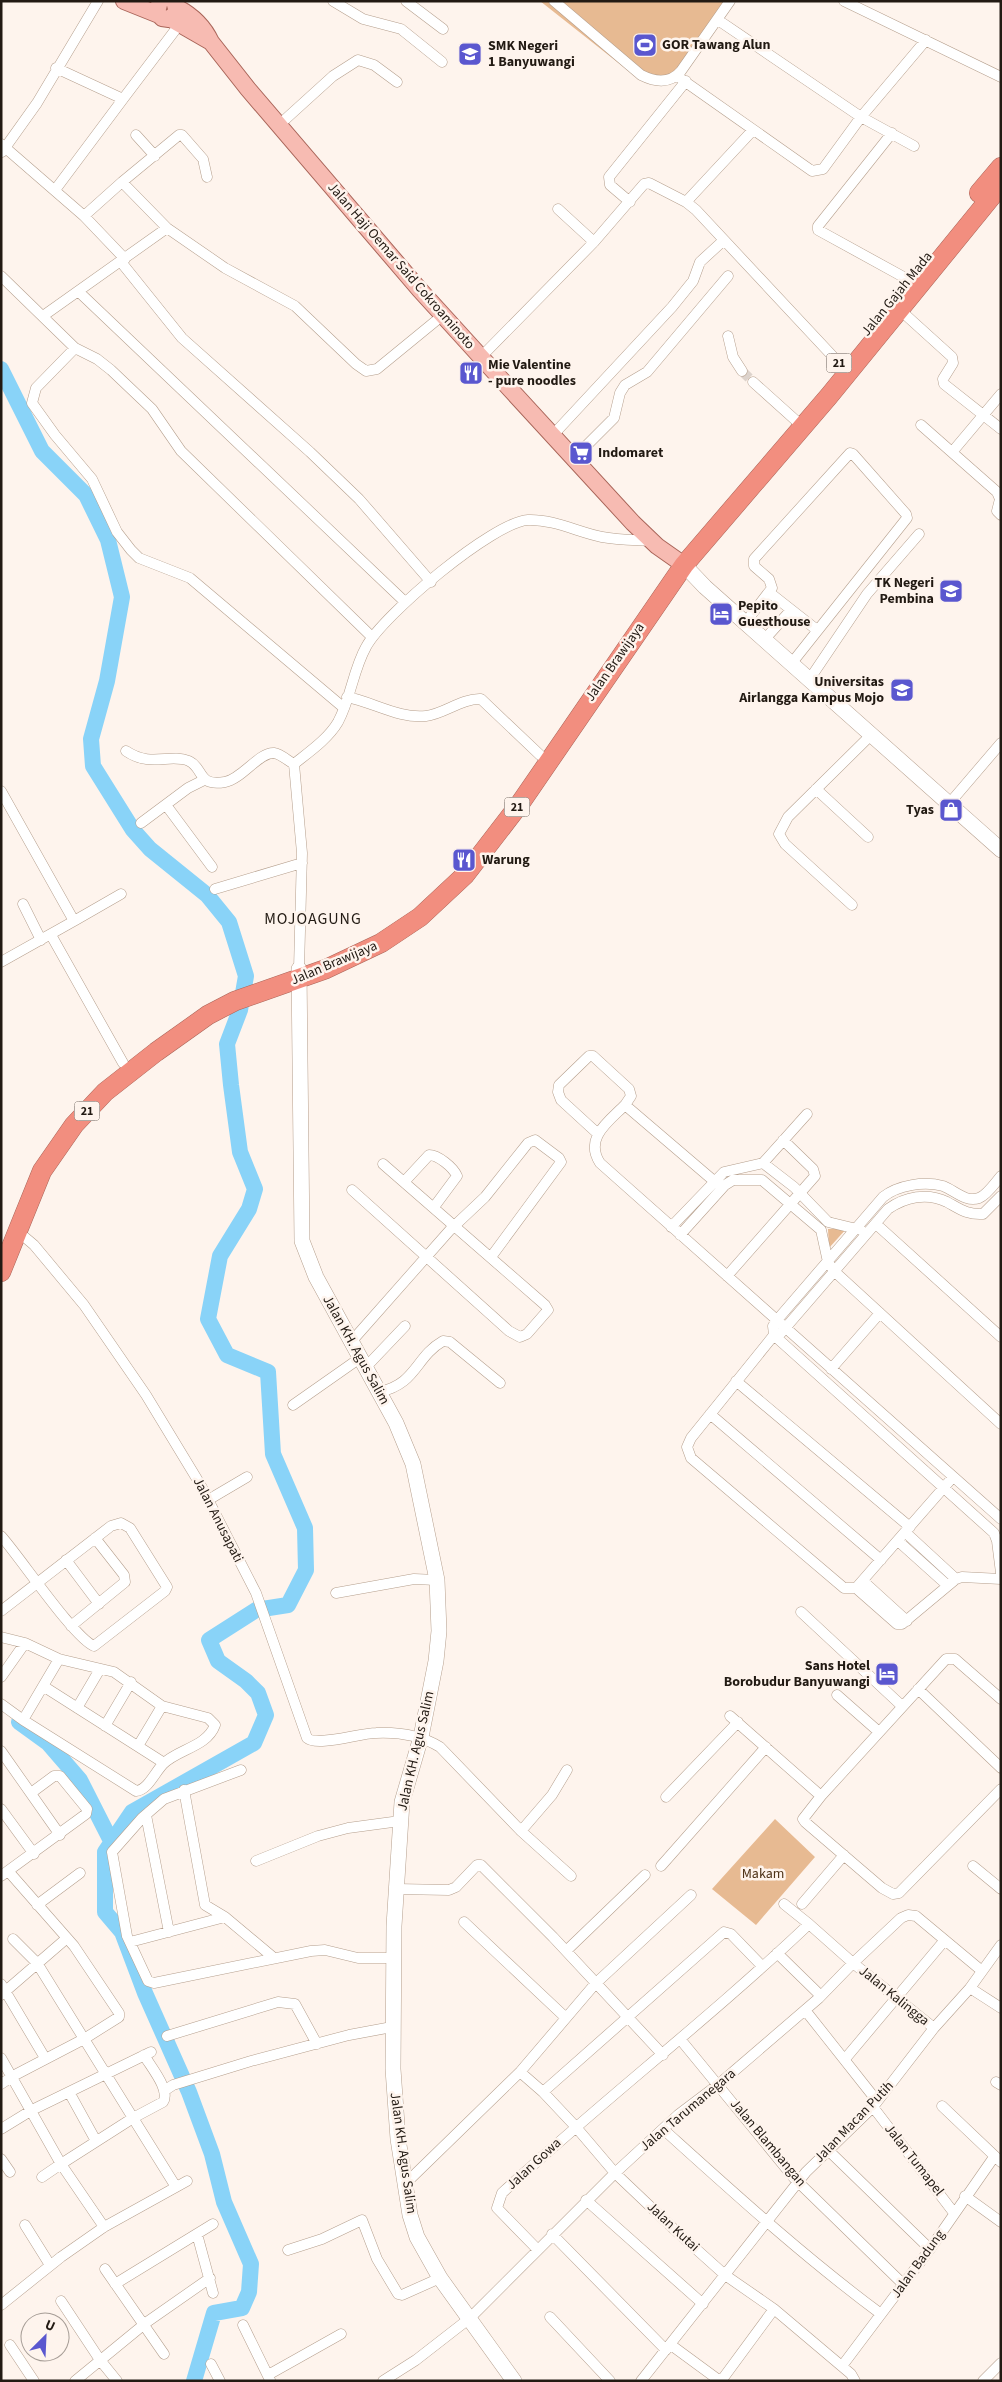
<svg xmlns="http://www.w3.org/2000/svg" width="1002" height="2382" font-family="'Source Sans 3',sans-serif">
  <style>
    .green { fill: #e7ba92 }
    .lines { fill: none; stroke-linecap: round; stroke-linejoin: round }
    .river { stroke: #89d3f8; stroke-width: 16 }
    .street-tunnel { stroke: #ddd3cc; stroke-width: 10; stroke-dasharray: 10 5; stroke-linecap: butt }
    .street-casing { stroke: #b59f8d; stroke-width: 11 }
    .secondary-casing { stroke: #b59f8d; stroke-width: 16 }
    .primary-casing { stroke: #a96559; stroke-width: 18 }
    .highway-casing { stroke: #a96559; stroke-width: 20 }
    .street { stroke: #fff; stroke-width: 10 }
    .secondary { stroke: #fff; stroke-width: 15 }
    .primary { stroke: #f7bbb2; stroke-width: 16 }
    .highway { stroke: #f28e7f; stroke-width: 19 }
    .labels { text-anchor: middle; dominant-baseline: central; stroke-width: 5; stroke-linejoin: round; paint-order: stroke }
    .shield { fill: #fef4ed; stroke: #645b54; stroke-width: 1 }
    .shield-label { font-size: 12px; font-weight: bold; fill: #221a13 }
    .poi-label { font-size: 14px; font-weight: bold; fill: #221a13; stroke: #fef4ed; text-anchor: start }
    .street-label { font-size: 14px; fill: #221a13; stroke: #fef4ed }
    .park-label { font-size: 14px; fill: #4e3217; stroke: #fef4ed }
    .quarter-label { font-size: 16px; letter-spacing: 1px; fill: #221a13; stroke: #fef4ed }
  </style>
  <rect width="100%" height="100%" fill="#fef4ed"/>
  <path class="green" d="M540,1H724L676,73L659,86L640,80Z
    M847,1228L829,1248L828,1229Z
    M775,1819L815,1857L756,1925L712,1889Z"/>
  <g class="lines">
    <path class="river" d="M1,369L42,451L86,495L108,540L122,597L107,681L91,739L93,766L133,830L150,849L207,895L229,922L246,976L240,1010L227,1044L231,1085L240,1152L255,1189L249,1209L220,1256L208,1319L227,1355L268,1372L273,1454L305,1528L306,1570L288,1605L256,1610L209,1640L218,1661L246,1681L258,1693L266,1715L254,1743L132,1812L105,1852V1912L122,1932L145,1993L189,2092L212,2154L224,2202L251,2264L249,2292L242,2308L214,2313L194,2381
      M19,1722L48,1743L80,1780L111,1841"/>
    <path class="street-tunnel" d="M742,371L753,382"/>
    <g class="street-casing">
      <path id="street" d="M333,1L363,19L401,29L442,62
        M406,1L443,29
        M554,1L641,75C655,82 670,84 681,71L730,1
        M844,1L1001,77
        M718,20L861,117L926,40
        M56,68L123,99L179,25
        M677,76L812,171L823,169L861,117L914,146
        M279,125L333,76L358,60L374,65L397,82
        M892,133L818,226V230L909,280
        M136,135L155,156
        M1,144L84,216L122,182L167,228
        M2,152L37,103L98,1
        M122,182L179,135H182L203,159L207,177
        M55,190L123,99
        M630,202L610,185L609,177L686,81
        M686,202L753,130
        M558,209L594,242
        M84,216L125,259
        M121,262L182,338L310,452L359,499L431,582
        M1,276L75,348L97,359L111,370L152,409L181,451L372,637
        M79,292L404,601
        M899,309L952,357L953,363L943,379L944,384L1001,429
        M43,316L167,228L225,268L295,306L356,364L366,371L377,369L443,315
        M728,336L733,357L742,371
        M75,348L36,388L32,403L55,435L92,479L117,532L131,550L139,558L190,578L344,708
        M481,357L594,242L644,184L649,183L686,202L696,210L839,363
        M753,382L802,426
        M921,425L997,492L1000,499L997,511L1001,515
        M552,436L672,307L693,281L700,262L724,240
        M953,451L1001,394
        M573,459L614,418L620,393L625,385L647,372L728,276
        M770,593L817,630
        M745,623L772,588L769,579L754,566V559L850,453L853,454L906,514L907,518L791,664
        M764,640L791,610
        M809,680L867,594L919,534
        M347,697C373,702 399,719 426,716C444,714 462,698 481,699L540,755
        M126,751C151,768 170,753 189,761C204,768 197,787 225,782C242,779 259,752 274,753C281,754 288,761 294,764
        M816,789L868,837
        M1,791L74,921L1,962
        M166,805L212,867
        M948,805L1001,743
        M141,823L188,788L204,780
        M215,889L302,863
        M23,904L41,940
        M852,905L785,844L779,834L788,817L871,735
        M74,921L121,894
        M51,935L123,1063
        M299,969L302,853L294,764C309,752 328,739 338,722C351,698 353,670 366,647C383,615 493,522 528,520C553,519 578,532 602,537C618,540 635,540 651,541
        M625,1105C608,1122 584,1138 600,1163L1001,1519
        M597,1133L561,1100L558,1092L559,1085L589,1056H593L629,1089L631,1096L625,1105L721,1187
        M763,1163L807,1114
        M404,1182L429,1155C438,1155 453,1167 457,1176L434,1207
        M352,1190L509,1331L520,1337L527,1334L548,1310L545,1305L383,1164
        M876,1224L1001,1337
        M671,1227L724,1172L763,1163L794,1187L828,1222L861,1230
        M15,1229L34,1245L84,1305L146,1395L200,1484L256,1593L307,1738C317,1747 360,1733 376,1733C399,1732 420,1735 440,1747L521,1831L571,1876
        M680,1235L725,1185L733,1180H762L821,1230L828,1262L834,1271L1001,1424
        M727,1276L815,1176L813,1169L783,1140
        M781,1333L888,1209C905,1197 927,1192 947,1202C960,1209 967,1215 983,1214L1001,1196
        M774,1335L691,1438L687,1447L691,1458L844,1588H856L953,1477
        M774,1335L773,1326L777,1320L883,1197C898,1185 924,1181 943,1186C954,1190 966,1203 979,1198C987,1195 995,1183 1001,1176
        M777,1338L994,1533L997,1541L1001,1573
        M351,1342L450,1230L485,1197L528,1143L535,1140L559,1158L561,1162L491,1257
        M365,1368L405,1326
        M831,1369L880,1313
        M736,1381L910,1527
        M379,1392C417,1384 415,1357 443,1341L450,1342L500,1383
        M293,1405L360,1358
        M710,1414L881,1560
        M208,1500L247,1477
        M905,1532L956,1579
        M1,1536C20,1557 74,1638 94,1646L165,1591L167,1587L130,1528L121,1523L111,1526L1,1611
        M898,1541L947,1585
        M66,1560L99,1604
        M863,1581L907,1621
        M856,1588L897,1624H902L956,1579L962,1577L1001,1579
        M336,1593L414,1579L437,1580
        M801,1612L902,1706
        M71,1626L125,1582L124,1575L95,1538
        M1,1637L25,1643L59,1659L114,1672L162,1706L208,1718L215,1725C207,1747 178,1749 163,1764C155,1772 148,1790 136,1791L23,1720L1,1704
        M1,1677L25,1643
        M43,1686L164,1763
        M918,1689L1001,1768
        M837,1695L879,1732
        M1001,1699L955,1659H946L821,1796L803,1819L805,1822L882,1888L893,1894L899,1893L1001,1789
        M77,1708L100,1669
        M730,1716L821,1796
        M23,1720L59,1659
        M105,1726L131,1682
        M138,1746L162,1706
        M1,1751L60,1835
        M241,1770L164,1799L142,1818L112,1852L127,1936L148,1981L154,1983L311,1951L325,1950L358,1958H394
        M184,1790L205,1905L225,1917L274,1958
        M666,1797L738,1722
        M1,1809L34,1854
        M146,1815L169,1932
        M521,1831L552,1795L567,1770
        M256,1861L318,1836L348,1828L400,1821
        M661,1866L766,1747
        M973,1866L1001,1889
        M1,1876L86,1814L87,1809L60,1776H54L31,1793
        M397,1889L449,1890L456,1887L477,1865H481L553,1937L663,2055
        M784,1904L809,1924
        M802,1904L844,1855
        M37,1905L80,1873
        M464,1922L565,2017
        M13,1939L37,1963L133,2118L163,2102C171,2090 150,2066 144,2055
        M130,1942L225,1917
        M566,1951L645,1875
        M777,1953L821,1996
        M1,1984L45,2058
        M970,1988L1001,2008
        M1,1995L67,1938
        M805,2010L877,2101
        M167,2036L278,2002L295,2004L317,2044
        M680,2039L794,2178L903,2284
        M1,2058L61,2164L42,2177
        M845,2059L944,1941
        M520,2072L543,2092L575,2126L615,2173L676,2231L725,2275L774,2309L851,2374L855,2381
        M996,2082L1001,2085
        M1,2084L13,2076L84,2039L119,2017V2013L74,1946L9,1872
        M164,2091L173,2085L251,2061L349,2035L392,2027
        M69,2092L96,2141
        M543,2092L724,1932L731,1934L762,1966
        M942,2106L1001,2162
        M873,2107L954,2213
        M1,2129L32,2110L151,2052
        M663,2129C734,2193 804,2257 881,2314
        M828,2150L930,2249
        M1,2159L10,2172
        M406,2183L520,2072L595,1984L691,1895
        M965,2196L1001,2222
        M586,2200L703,2304
        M25,2225L50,2265
        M104,2227L61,2164L133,2118L176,2187
        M197,2234L213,2293
        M552,2234L666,2350
        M537,2249L497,2208L502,2193C602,2101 710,2018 809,1924L853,1963L934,2028
        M288,2250L322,2239L362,2220L377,2259L398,2294L402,2295L440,2278
        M105,2269L164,2354
        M115,2284L213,2224
        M61,2301L100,2360L117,2381
        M1,2305L61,2257L104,2227L187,2181
        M550,2317L610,2381
        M243,2325L270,2380
        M10,2345L34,2381
        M671,2345L720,2381
        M211,2364L220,2381
        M842,2366L930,2249L994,2157
        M268,2375L341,2334
        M75,2381L147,2322L210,2278
        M383,2381L416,2360L470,2318L615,2173L678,2115L719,2084L819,1998L853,1963L901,1918L908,1915L916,1916L982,1971
        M641,2381L806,2172L873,2107L934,2028L970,1988L1001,1945
        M721,2381L774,2309
        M983,2381L1001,2363"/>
    </g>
    <g class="secondary-casing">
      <path id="secondary" d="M684,565L705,587L1001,850
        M299,969L302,1241L316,1277L396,1423L413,1464L437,1580L439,1631L436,1661L421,1737L402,1802L394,1926L393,2069L398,2139L410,2215L417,2237L440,2278L514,2381"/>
    </g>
    <g class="primary-casing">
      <path id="primary" d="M124,1L159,15
        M160,1L157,12L162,18L169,19L177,12L174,1
        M178,8C193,16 204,27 211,42
        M171,19L211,42L248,89L419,289L510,389L633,523L657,546L684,565"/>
    </g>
    <g class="highway-casing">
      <path id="highway" d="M979,193L1001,167
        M1,1272L42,1171L74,1125L105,1092L156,1052L208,1015L235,1001L326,969L381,943L420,917L465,875L519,805L684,565L829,396L1001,185"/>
    </g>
    <use href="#street" class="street"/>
    <use href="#secondary" class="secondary"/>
    <use href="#primary" class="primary"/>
    <use href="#highway" class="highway"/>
  </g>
  <defs>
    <g id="stadium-square" transform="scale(1.25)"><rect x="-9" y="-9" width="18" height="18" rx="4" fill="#5a57cf" stroke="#fef4ed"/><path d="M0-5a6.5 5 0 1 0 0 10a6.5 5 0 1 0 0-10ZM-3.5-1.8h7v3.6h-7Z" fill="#fff"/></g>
    <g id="school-square" transform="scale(1.25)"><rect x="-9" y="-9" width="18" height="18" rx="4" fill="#5a57cf" stroke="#fef4ed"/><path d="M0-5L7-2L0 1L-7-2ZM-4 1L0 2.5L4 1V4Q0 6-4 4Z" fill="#fff"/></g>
    <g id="restaurant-square" transform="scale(1.25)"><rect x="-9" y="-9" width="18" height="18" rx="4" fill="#5a57cf" stroke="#fef4ed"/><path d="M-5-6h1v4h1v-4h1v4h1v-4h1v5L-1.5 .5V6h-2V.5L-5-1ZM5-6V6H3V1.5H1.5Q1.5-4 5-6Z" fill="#fff"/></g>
    <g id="supermarket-square" transform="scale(1.25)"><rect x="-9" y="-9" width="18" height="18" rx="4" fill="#5a57cf" stroke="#fef4ed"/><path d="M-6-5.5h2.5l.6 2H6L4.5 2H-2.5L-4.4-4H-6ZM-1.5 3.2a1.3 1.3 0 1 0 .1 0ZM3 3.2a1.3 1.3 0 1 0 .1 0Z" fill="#fff"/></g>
    <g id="hotel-square" transform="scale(1.25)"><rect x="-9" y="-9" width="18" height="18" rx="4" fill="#5a57cf" stroke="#fef4ed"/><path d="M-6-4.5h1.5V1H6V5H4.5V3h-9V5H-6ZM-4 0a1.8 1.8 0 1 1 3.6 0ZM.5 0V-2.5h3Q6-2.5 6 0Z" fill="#fff"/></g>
    <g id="university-square" transform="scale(1.25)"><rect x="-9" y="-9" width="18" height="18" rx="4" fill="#5a57cf" stroke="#fef4ed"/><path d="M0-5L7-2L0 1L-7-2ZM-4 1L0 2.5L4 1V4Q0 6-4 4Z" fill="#fff"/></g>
    <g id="shop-square" transform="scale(1.25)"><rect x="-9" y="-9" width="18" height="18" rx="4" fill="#5a57cf" stroke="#fef4ed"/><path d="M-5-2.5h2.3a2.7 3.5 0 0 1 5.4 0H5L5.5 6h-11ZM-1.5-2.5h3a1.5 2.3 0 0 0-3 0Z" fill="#fff"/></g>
  </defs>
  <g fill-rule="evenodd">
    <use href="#stadium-square" x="645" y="45"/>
    <use href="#school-square" x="470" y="54"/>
    <use href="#restaurant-square" x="471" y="373"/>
    <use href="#supermarket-square" x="581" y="453"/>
    <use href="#school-square" x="951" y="591"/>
    <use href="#hotel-square" x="721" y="614"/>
    <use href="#university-square" x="902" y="690"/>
    <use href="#shop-square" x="951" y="810"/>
    <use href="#restaurant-square" x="464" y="860"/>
    <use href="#hotel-square" x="887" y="1674"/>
  </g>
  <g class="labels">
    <g class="shield">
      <rect x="826.5" y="353.5" width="25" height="19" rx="4"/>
      <rect x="504.5" y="797.5" width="25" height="19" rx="4"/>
      <rect x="74.5" y="1101.5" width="25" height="19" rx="4"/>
    </g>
    <g class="shield-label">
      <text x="839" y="363">21</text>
      <text x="517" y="807">21</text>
      <text x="87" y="1111">21</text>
    </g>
    <g class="poi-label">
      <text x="662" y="45">GOR Tawang Alun</text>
      <text x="488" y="46">SMK Negeri<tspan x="488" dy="16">1 Banyuwangi</tspan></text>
      <text x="488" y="365">Mie Valentine<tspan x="488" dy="16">- pure noodles</tspan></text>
      <text x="598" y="453">Indomaret</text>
      <text x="934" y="583" text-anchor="end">TK Negeri<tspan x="934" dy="16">Pembina</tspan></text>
      <text x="738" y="606">Pepito<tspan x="738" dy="16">Guesthouse</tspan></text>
      <text x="884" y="682" text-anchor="end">Universitas<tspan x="884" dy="16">Airlangga Kampus Mojo</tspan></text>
      <text x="934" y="810" text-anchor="end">Tyas</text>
      <text x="482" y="860">Warung</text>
      <text x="870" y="1666" text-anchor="end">Sans Hotel<tspan x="870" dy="16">Borobudur Banyuwangi</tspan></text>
    </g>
    <g class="street-label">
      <text transform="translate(401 266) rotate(49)">Jalan Haji Oemar Said Cokroaminoto</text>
      <text transform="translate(897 294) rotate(-51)">Jalan Gajah Mada</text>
      <text transform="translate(615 662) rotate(-55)">Jalan Brawijaya</text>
      <text transform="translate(334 963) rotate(-23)">Jalan Brawijaya</text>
      <text transform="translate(356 1350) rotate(61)">Jalan KH. Agus Salim</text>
      <text transform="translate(218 1520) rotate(63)">Jalan Anusapati</text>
      <text transform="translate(416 1751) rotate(-77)">Jalan KH. Agus Salim</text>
      <text transform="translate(894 1996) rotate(39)">Jalan Kalingga</text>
      <text transform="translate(688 2110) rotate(-40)">Jalan Tarumanegara</text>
      <text transform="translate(854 2122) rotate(-46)">Jalan Macan Putih</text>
      <text transform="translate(768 2143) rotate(50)">Jalan Blambangan</text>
      <text transform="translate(403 2153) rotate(82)">Jalan KH. Agus Salim</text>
      <text transform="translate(914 2160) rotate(52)">Jalan Tumapel</text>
      <text transform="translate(534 2164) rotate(-43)">Jalan Gowa</text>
      <text transform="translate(673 2227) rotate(43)">Jalan Kutai</text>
      <text transform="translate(918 2264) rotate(-54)">Jalan Badung</text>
    </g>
    <g class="park-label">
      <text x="763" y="1874">Makam</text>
    </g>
    <g class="quarter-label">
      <text x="313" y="919">MOJOAGUNG</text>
    </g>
  </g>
  <rect width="1002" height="2382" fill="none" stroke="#221a13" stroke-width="5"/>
  <g transform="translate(45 2337) rotate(24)"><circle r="24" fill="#fef4ed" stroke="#a69d96"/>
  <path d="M0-4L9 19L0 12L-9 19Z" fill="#5a57cf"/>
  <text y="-8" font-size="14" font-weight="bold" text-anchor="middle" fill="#221a13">U</text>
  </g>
</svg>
